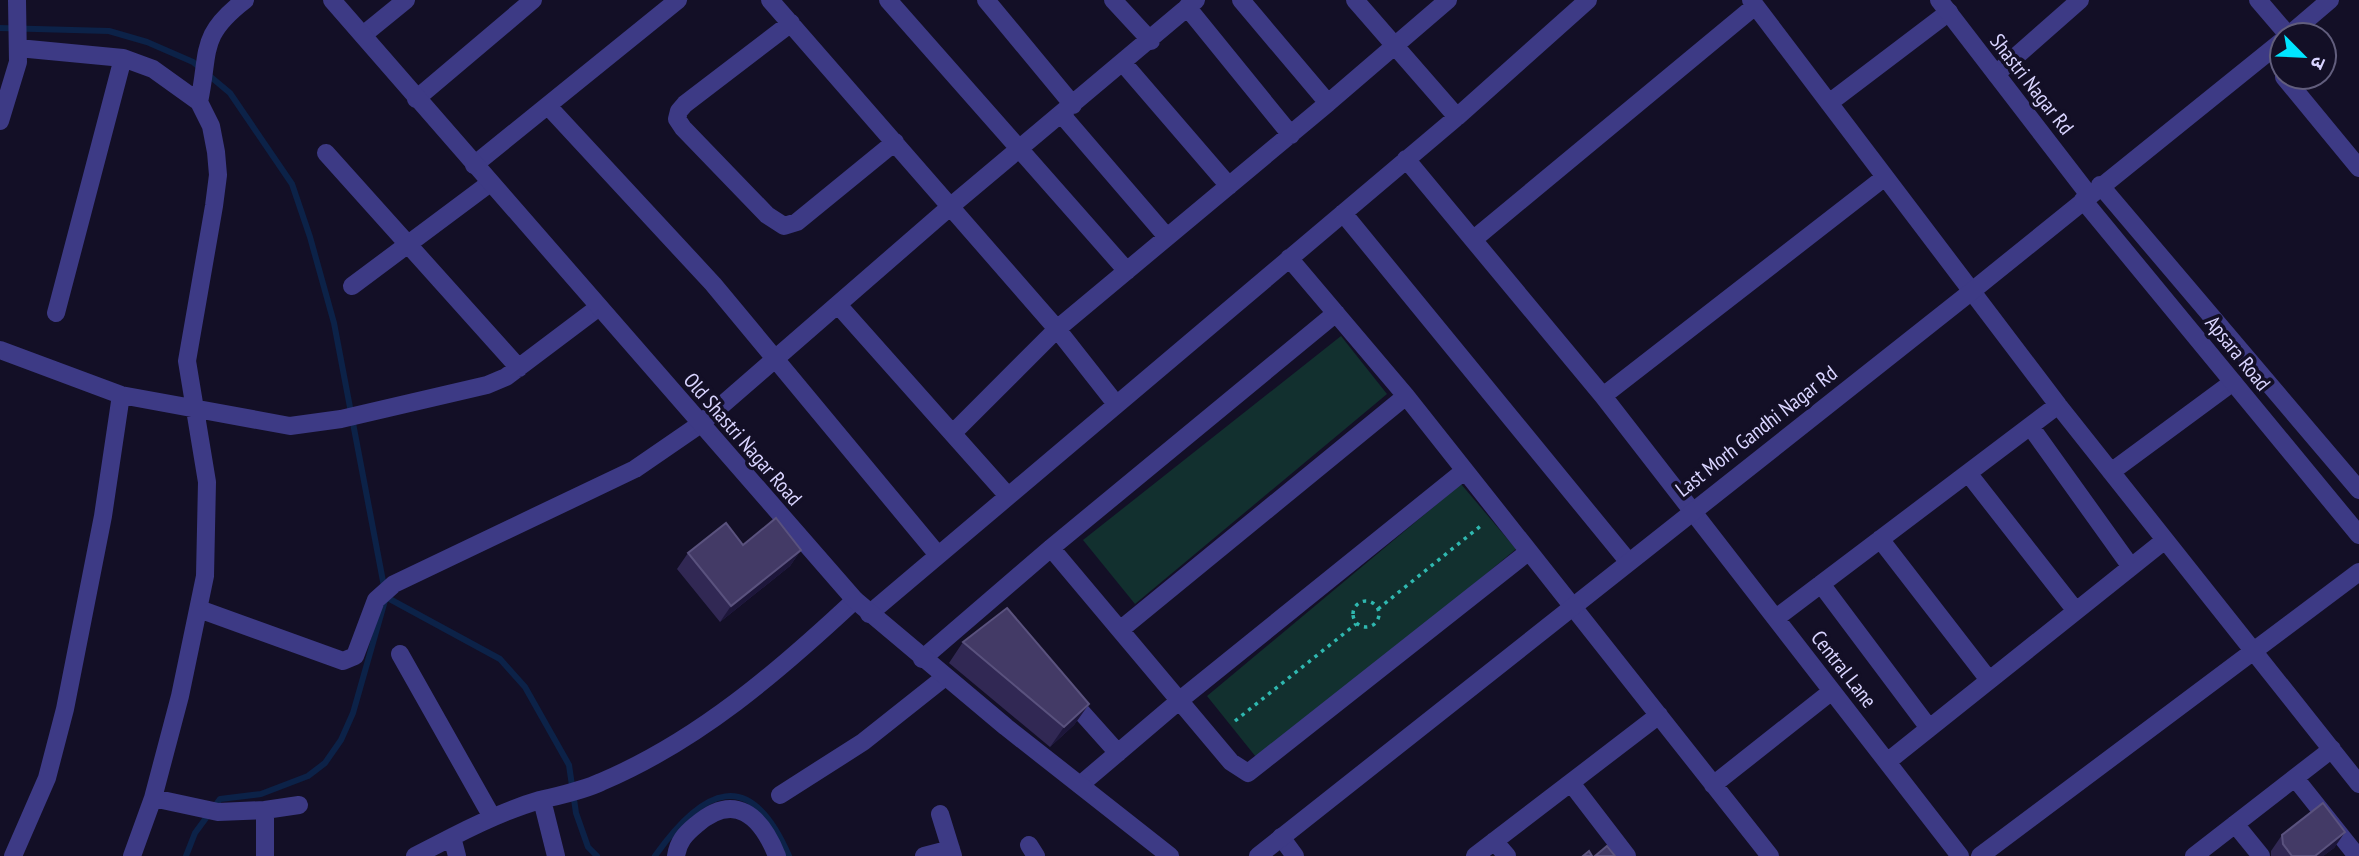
<svg xmlns="http://www.w3.org/2000/svg" width="2359" height="856" font-family="'PT Sans Narrow','Noto Sans Devanagari',sans-serif">
  <style>
    .green { fill: #12302f }
    .lines { fill: none; stroke-linecap: round; stroke-linejoin: round }
    .stream { stroke: #0c2248; stroke-width: 6 }
    .path { stroke: #2fb8b0; stroke-width: 3.5; stroke-dasharray: 3.5 5; stroke-linecap: butt }
    .minor { stroke: #3d3a85; stroke-width: 18 }
    .tertiary { stroke: #3d3a85; stroke-width: 18 }
    .wall { fill: #312854 }
    .shaded-wall { fill: #1d163a }
    .building { fill: #433a66; stroke: #5a527e; stroke-width: 2 }
    .labels { text-anchor: middle; dominant-baseline: central; stroke-width: 7; stroke-linejoin: round; paint-order: stroke }
    .street-label { font-size: 21px; fill: #d9d4ff; stroke: #130f26 }
  </style>
  <rect width="100%" height="100%" fill="#130f26"/>
  <path class="green" d="M1341,336L1387,394L1135,604L1083,540Z
    M1461,484L1516,549L1260,762L1207,696Z"/>
  <g class="lines">
    <path class="stream" d="M0,28L109,31L147,42L193,62L230,93L292,184L310,237L334,323L386,597L353,713L341,740L325,763L308,776L261,794L220,799L195,833L186,856
      M386,597L500,659L525,687L569,765L576,813L588,847L597,856
      M655,856C703,788 750,765 789,856"/>
    <path class="path" d="M1353 614a13 13 0 1 1 26 0a13 13 0 1 1-26 0Z
      M1378,609L1483,524
      M1235,721L1356,624"/>
    <path class="minor" d="M770,0L1057,329L953,433
      M888,0L1127,271
      M986,0L1073,105
      M1113,0L1151,41
      M1241,0L1328,103L1448,0
      M1355,0L1457,117
      M1751,0L2058,405L2359,784
      M2258,0L2288,35
      M1187,7L1291,135
      M791,23L685,104L679,111L677,119L683,128L767,215L784,226L797,222L895,142
      M363,35L406,0
      M18,48L123,58L153,69L199,102L211,126L216,152L218,175L214,206L187,361L207,482L205,576L180,696L153,798L132,856
      M1123,63L1229,186
      M1996,74L2080,0
      M2284,77L2359,168
      M416,99L533,0
      M199,102C210,51 198,36 245,0
      M1829,103L1949,12
      M548,106L713,284L938,555
      M1062,115L1167,237
      M0,121L18,62L17,0
      M326,153L519,368
      M1406,159L1603,396L1960,856
      M474,165L678,0
      M1343,213L1628,561
      M1474,239L1755,6
      M1289,258L1406,396L1770,856
      M352,286L490,183
      M839,306L1008,496
      M56,313L123,58
      M0,350L121,395L290,426L341,419L487,385L506,377L599,307
      M1603,396L1885,177
      M1116,404L1057,329L1328,103
      M2030,426L2131,567
      M2111,472L2233,382
      M1968,473L2076,611
      M1880,539L1989,680
      M1051,548L1231,762L1248,773L1528,552
      M1821,584L1929,728
      M199,609L343,661L355,656L376,600L394,584L635,469L699,425L951,206L1196,0
      M869,614L1457,117L1588,0
      M1776,618L2058,405
      M1120,630L1406,396
      M400,654L492,817
      M922,659L1051,548L1336,313
      M1067,696L1118,753
      M1887,762L2165,540
      M2295,778L2357,856
      M1571,783L1627,856
      M1080,785L1180,700L1464,471
      M1713,785L1832,691
      M780,795L863,742L945,677
      M153,798L218,812L265,810V856
      M542,800L556,856
      M265,810L299,805
      M940,814L953,856
      M2235,824L2261,856
      M452,837C481,822 509,809 540,800C561,795 582,791 601,782C698,741 779,671 855,600
      M1281,837L1295,856
      M1494,841L1507,856
      M1029,845L1036,856
      M13,856L47,778L65,709L103,516L121,395
      M415,856L452,837L457,856
      M676,856C678,842 685,834 696,825C735,791 761,816 777,856
      M924,856L951,849
      M1475,856L1659,715
      M1980,856L2359,572
      M2194,856L2332,749"/>
    <path class="tertiary" d="M332,0L855,600L1006,727L1170,856
      M1939,0L2089,195
      M2289,35L2330,0
      M2100,185L2359,490
      M2083,200L2359,535
      M1258,856L1972,291L2282,41"/>
  </g>
  <path class="wall" d="M743,545L801,550L790,566L720,622L677,569L688,553Z
    M963,642L1089,704L1074,725L1050,747L949,663Z
    M2345,832L2334,848L2323,856H2271V851L2282,835Z"/>
  <path class="shaded-wall" d="M801,550L790,566L720,622L731,606Z
    M1089,704L1074,725L1050,747L1064,727Z
    M2345,832L2334,848L2323,856H2315Z"/>
  <path class="building" d="M776,518L801,550L731,606L688,553L726,523L743,545Z
    M1007,608L1089,704L1064,727L963,642Z
    M2323,803L2345,832L2315,856H2292L2283,844L2282,835Z
    M1607,846L1615,856H1595Z
    M1589,851L1592,856H1583Z"/>
  <g class="labels">
    <g class="street-label">
      <text transform="translate(2032 84) rotate(52)">Shastri Nagar Rd</text>
      <text transform="translate(2238 353) rotate(51)">Apsara Road</text>
      <text transform="translate(1756 431) rotate(-38)">Last Morh Gandhi Nagar Rd</text>
      <text transform="translate(743 439) rotate(49)">Old Shastri Nagar Road</text>
      <text transform="translate(1844 669) rotate(52)">Central Lane</text>
    </g>
  </g>
  <g transform="translate(2303 56) rotate(114)"><circle r="33" fill="#130f26" stroke="#625e7d" stroke-width="2"/>
  <path d="M0-5L12 26L0 18L-12 26Z" fill="#00e5ff"/>
  <text y="-10" font-size="19" font-weight="bold" text-anchor="middle" fill="#d9d4ff">उ</text>
  </g>
</svg>
